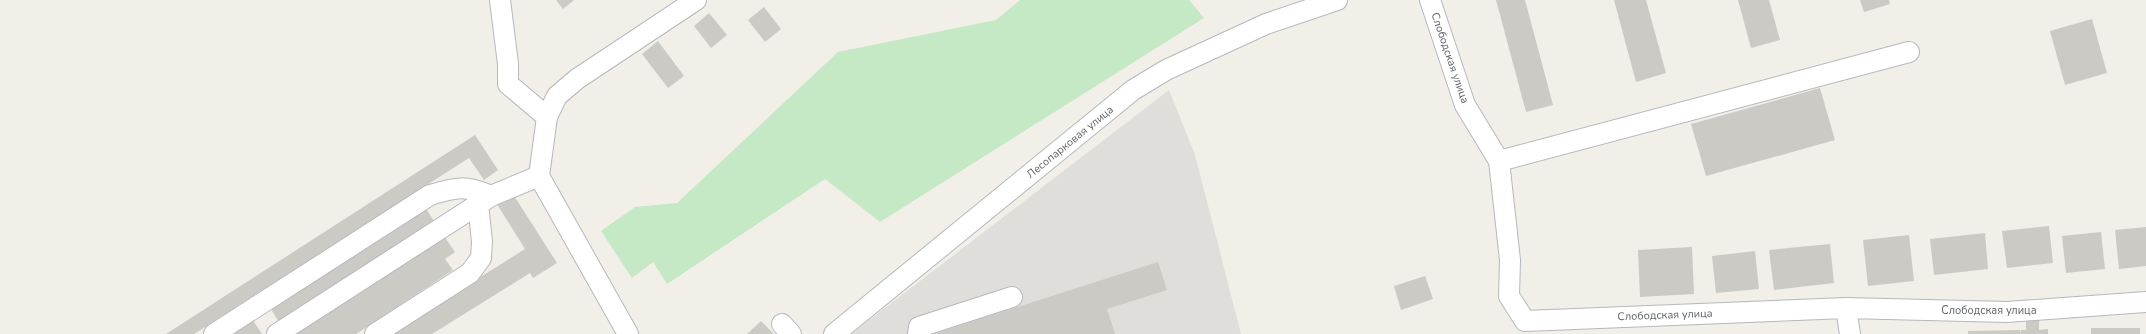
<svg xmlns="http://www.w3.org/2000/svg" width="2146" height="334" font-family="'Nunito Sans',sans-serif">
  <style>
    .industrial { fill: #e0deda }
    .green { fill: #c5e8c5 }
    .building { fill: #cccac5 }
    .lines { fill: none; stroke-linecap: round; stroke-linejoin: round }
    .minor-casing { stroke: #b5b8bc; stroke-width: 22 }
    .minor { stroke: #fff; stroke-width: 20 }
    .labels { text-anchor: middle; dominant-baseline: central; stroke-width: 3; stroke-linejoin: round; paint-order: stroke }
    .street-label { font-size: 11px; fill: #5f6368; stroke: #fff }
  </style>
  <rect width="100%" height="100%" fill="#f1efe8"/>
  <path class="industrial" d="M1169,90L1195,155L1241,334H851Z"/>
  <path class="green" d="M1020,0H1189L1204,18L880,222L825,179L667,284L653,262L632,278L601,231L635,207L677,203L838,52L996,20Z"/>
  <path class="building" d="M556,0H574L563,9Z
    M1496,0H1525L1553,105L1526,112Z
    M1614,0H1646L1666,73L1636,82Z
    M1738,0H1769L1780,40L1751,48Z
    M1860,0H1889L1890,4L1864,12Z
    M764,7L781,29L765,42L748,20Z
    M709,13L727,35L711,48L694,26Z
    M2092,19L2107,73L2065,85L2050,31Z
    M658,41L684,76L668,88L642,54Z
    M1820,88L1835,140L1706,176L1691,124Z
    M475,135L498,170L484,180L469,158L194,334H166Z
    M511,191L557,263L533,278L530,273L432,334H389L525,249L495,201Z
    M425,207L435,223L279,322L269,306Z
    M2049,226L2053,263L2007,268L2002,231Z
    M2146,227V266L2119,269L2115,230Z
    M2101,232L2105,269L2066,273L2062,236Z
    M1985,233L1988,269L1934,275L1930,239Z
    M1909,235L1914,281L1868,286L1863,240Z
    M444,236L455,252L445,259L453,270L356,334H295Z
    M1830,244L1834,283L1774,290L1769,250Z
    M1692,247L1694,294L1640,297L1638,250Z
    M1755,251L1759,289L1716,293L1712,256Z
    M1158,262L1167,290L1107,309L1115,334H933Z
    M1425,276L1433,299L1401,310L1394,286Z
    M252,319L262,334H229Z
    M2039,320V330L2048,329V334H2021V330H2026V321Z
    M761,321L774,334H747Z
    M2091,328H2140V334H2091Z
    M2020,330L2021,334H1968V331Z"/>
  <g class="lines">
    <g class="minor-casing">
      <path id="minor" d="M500,0L508,64V84L547,117
        M1430,0L1465,105L1499,161L1510,260L1509,296L1525,321L1846,308L2007,312L2146,302
        M1499,161L1909,52
        M1846,308L1850,334
        M782,324L791,334
        M214,334L430,195C457,187 465,185 491,196L539,176
        M277,334L491,196
        M375,334L470,273L481,258L482,242L478,203
        M628,334L539,176L547,117L557,96L577,79L696,0
        M834,334L1133,90L1166,70L1266,24L1337,0
        M918,334L919,327L1012,297"/>
    </g>
    <use href="#minor" class="minor"/>
  </g>
  <g class="labels">
    <g class="street-label">
      <text transform="translate(1450 58) rotate(71)">Слободская улица</text>
      <text transform="translate(1070 142) rotate(-39)">Лесопарковая улица</text>
      <text x="1989" y="310">Слободская улица</text>
      <text transform="translate(1665 315) rotate(-2)">Слободская улица</text>
    </g>
  </g>
</svg>
